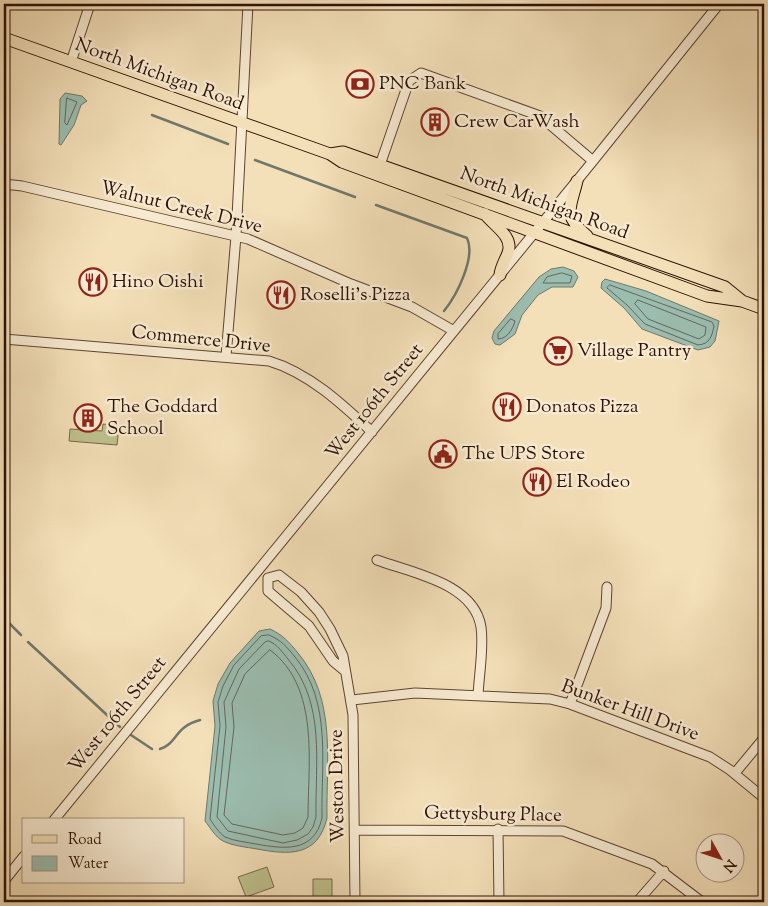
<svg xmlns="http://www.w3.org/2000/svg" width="768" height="906" font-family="'Sorts Mill Goudy',serif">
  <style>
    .green { fill: #bec18d; stroke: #766948 }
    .water { fill: #9bbdb0; stroke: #6f786b }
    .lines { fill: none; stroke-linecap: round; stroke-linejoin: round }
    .shore { stroke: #64675a; stroke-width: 1 }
    .stream { stroke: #6f786b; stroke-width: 2.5 }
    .minor-casing { stroke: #5e4430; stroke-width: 11 }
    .major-casing { stroke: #2d1103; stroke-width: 13 }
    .minor { stroke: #f7ead1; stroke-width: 9 }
    .major { stroke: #f3dfb8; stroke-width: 11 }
    .labels { text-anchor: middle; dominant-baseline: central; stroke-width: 5; stroke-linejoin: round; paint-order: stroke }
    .street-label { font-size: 19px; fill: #2d1103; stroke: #f7ead1 }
    .poi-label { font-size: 19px; fill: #2d1103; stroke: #f7ead1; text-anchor: start }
  </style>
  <rect width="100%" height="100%" fill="#f3dfb8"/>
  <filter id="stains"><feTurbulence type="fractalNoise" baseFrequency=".004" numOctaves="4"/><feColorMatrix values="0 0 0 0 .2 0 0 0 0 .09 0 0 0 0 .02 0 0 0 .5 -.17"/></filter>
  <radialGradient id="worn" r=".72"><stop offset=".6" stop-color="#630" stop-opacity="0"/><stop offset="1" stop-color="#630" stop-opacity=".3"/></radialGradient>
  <path class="green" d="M103,424L119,426L117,445L69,441L70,429L102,431Z
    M267,867L274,887L246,897L238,877Z
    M313,879H332V902H313Z"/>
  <path class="water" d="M65,93L82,96L87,101L81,105L74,125L61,145L59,144L60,99Z
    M563,267L574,271L578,277L573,287H552L538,295L522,315L515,334L500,345L495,344L492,338L494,331L539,277L551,269Z
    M605,279L646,291L719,321L715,341L710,347L698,350L642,329L624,308L601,288L602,282Z
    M270,629C283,635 289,642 298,653C337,700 326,761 327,818C318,857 289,855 257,849C246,847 233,846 223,841C215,837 210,827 205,821L215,726L213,701L218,684L230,663L259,631Z"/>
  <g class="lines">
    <path class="shore" d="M67,98L77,102L67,125L65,123Z
      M562,273L572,276L570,283H543L547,277Z
      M610,285L712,322L714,326C712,336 710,344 698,345L645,324L627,305L607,288Z
      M638,300L706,327L705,335L699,339L648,319L635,304Z
      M511,319L515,321C513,329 507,339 498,339V334Z
      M269,635C281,640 287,647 295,657C332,702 321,763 322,818C314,853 284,849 256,844C246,842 234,841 225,837C219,833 214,825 210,819L220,726L218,702L223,686L234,665L261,636Z
      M269,641C278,645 282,652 288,659C326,704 315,762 316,817L313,827L308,834L297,840L283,843L228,831L217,817L226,727L224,702L239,669L265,642Z
      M270,650C320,687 308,763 308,817L303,828L295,833L283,835L232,824L224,815L234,727L232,703L245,674Z"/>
    <path class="stream" d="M152,115L228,144
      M255,160L355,197
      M376,205L467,238C476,257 457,295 444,311
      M4,618L21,635
      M28,642L120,727
      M131,735L152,749
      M160,749C178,743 174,727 200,720"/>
    <g class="minor-casing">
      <path id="minor" d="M71,62L90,4
        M380,165L409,81L421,73L540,116L593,161
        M4,184L22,186L248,239L351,284L412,307L454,331
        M4,339L269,361C309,373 342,404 372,432
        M226,356L236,236L248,4
        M377,560C412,573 474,583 481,627C484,648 479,674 478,696
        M268,578L279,575L301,592L319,612L330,629L343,656L353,715L355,902
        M268,578V591L309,626L333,661L345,671
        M352,700L415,693L550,699L570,704L710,757L730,770L764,798
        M570,704L606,608L607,587
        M735,773L764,738
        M54,820L593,161L719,4
        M498,829L499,902
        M355,830L563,831L652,864L702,902
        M4,881L24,856
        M637,902L664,871"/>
    </g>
    <g class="major-casing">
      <path id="major" d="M4,38L330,154L342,162L707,296L742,301L764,309
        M330,154L343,152L725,287L741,300
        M577,181C570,210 562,214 587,236
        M485,214C493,225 514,236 508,253C505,261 501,266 500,275"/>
    </g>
    <use href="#minor" class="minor"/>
    <use href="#major" class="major"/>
  </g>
  <defs>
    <g id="bank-ring" transform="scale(1.4375)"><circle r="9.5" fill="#f7ead1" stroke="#8f2418" stroke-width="1.5"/><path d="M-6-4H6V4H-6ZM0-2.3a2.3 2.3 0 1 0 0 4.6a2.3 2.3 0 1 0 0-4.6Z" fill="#8f2418"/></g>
    <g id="building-ring" transform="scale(1.4375)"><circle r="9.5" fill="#f7ead1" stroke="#8f2418" stroke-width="1.5"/><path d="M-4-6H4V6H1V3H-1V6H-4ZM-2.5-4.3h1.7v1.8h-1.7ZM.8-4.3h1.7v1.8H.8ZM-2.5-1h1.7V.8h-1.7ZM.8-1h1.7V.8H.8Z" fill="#8f2418"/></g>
    <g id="restaurant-ring" transform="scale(1.4375)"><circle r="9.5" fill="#f7ead1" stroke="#8f2418" stroke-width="1.5"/><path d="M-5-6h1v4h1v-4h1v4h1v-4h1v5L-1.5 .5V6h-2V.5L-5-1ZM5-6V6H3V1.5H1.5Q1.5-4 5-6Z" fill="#8f2418"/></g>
    <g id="supermarket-ring" transform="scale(1.4375)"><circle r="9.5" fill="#f7ead1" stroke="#8f2418" stroke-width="1.5"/><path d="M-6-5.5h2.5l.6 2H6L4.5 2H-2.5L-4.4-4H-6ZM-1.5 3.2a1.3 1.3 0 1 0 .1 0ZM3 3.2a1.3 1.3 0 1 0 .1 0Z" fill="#8f2418"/></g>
    <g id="civic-ring" transform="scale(1.4375)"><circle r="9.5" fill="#f7ead1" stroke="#8f2418" stroke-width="1.5"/><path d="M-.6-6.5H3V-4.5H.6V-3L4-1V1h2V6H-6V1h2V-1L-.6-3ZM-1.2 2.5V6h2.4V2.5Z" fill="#8f2418"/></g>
  </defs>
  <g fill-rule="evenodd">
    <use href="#bank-ring" x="360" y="84"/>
    <use href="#building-ring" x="435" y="122"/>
    <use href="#restaurant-ring" x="93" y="282"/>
    <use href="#restaurant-ring" x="281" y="295"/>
    <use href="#supermarket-ring" x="558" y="351"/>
    <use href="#restaurant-ring" x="507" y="407"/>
    <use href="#building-ring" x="88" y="418"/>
    <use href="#civic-ring" x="443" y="454"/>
    <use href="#restaurant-ring" x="537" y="482"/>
  </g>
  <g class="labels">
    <g class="street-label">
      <text transform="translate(159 75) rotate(20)">North Michigan Road</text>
      <text transform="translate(544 204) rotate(20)">North Michigan Road</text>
      <text transform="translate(181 208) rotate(14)">Walnut Creek Drive</text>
      <text transform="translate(201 340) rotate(6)">Commerce Drive</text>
      <text transform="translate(375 402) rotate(-51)">West 106th Street</text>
      <text transform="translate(630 711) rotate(20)">Bunker Hill Drive</text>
      <text transform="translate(118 715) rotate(-51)">West 106th Street</text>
      <text transform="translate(338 786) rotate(-91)">Weston Drive</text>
      <text transform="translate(493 815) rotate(1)">Gettysburg Place</text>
    </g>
    <g class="poi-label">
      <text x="379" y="84">PNC Bank</text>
      <text x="454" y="122">Crew CarWash</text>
      <text x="112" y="282">Hino Oishi</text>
      <text x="300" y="295">Roselli's Pizza</text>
      <text x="577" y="351">Village Pantry</text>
      <text x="107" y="407">The Goddard<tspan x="107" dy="22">School</tspan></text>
      <text x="526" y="407">Donatos Pizza</text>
      <text x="462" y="454">The UPS Store</text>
      <text x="556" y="482">El Rodeo</text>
    </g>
  </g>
  <rect width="768" height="906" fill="none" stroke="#f3dfb8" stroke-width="20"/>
  <rect x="5" y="5" width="758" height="896" fill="none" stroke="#2d1103" stroke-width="2.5"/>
  <rect x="10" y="10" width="748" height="886" fill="none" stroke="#2d1103"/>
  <rect x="22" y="818" width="162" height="65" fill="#f7ead1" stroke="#a6937f"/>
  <rect x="32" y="835" width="25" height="8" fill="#f3dfb8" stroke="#a6937f"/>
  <text x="68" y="844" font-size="15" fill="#2d1103">Road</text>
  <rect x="32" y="856" width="25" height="15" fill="#9bbdb0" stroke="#a6937f"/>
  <text x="68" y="868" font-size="15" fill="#2d1103">Water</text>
  <g transform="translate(720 858) rotate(130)"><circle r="24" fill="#f7ead1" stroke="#a6937f"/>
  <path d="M0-4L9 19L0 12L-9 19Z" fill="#8f2418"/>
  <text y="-8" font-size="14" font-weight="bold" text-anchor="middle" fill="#2d1103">N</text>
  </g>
  <rect width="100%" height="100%" filter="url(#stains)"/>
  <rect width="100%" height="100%" fill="url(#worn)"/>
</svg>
